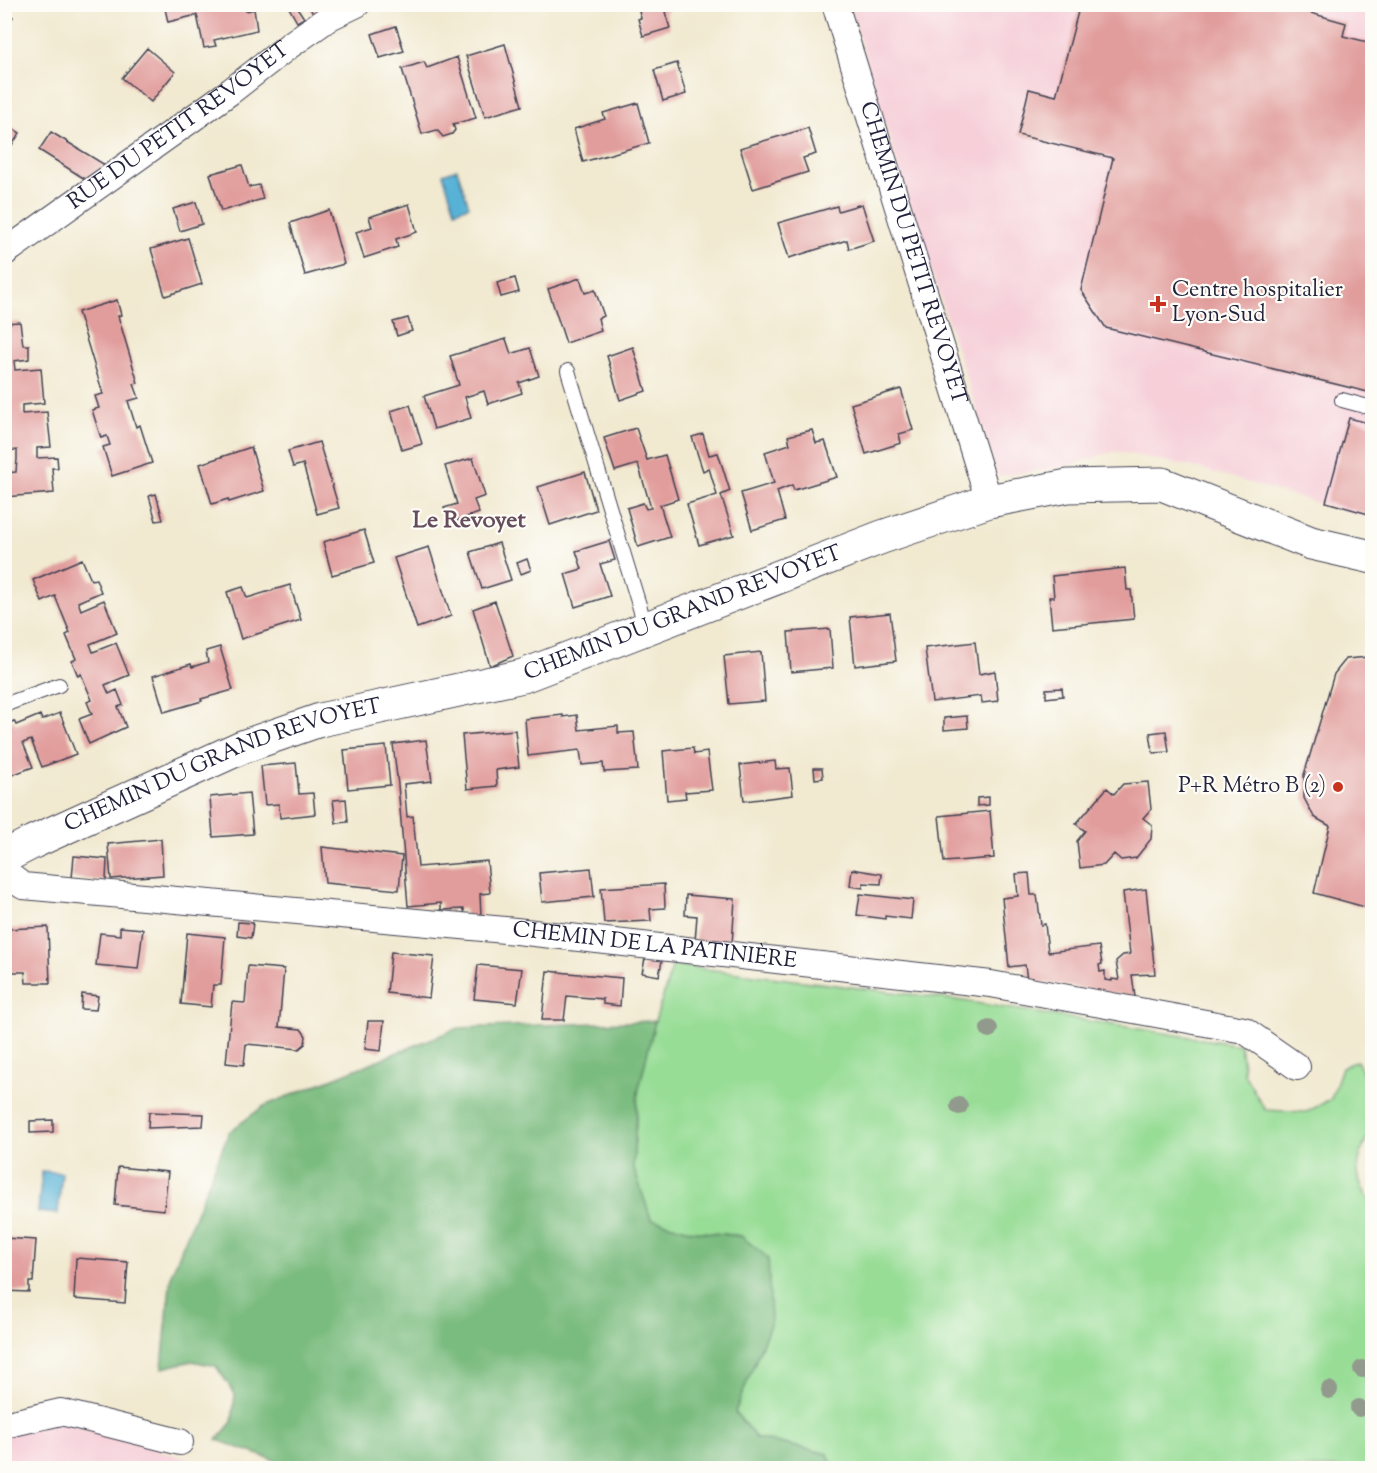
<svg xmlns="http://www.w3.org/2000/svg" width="1377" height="1473" font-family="'Sorts Mill Goudy',serif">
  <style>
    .built { fill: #f6cfd9 }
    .green { fill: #98dd96; stroke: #5d8068; stroke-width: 1.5 }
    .forest { fill: #7abc7f; stroke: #4e6f5d; stroke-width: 1.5 }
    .water { fill: #59b2d6; stroke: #3e6a88; stroke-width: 1.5 }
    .building { fill: #e19d9c }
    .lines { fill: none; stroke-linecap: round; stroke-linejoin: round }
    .service-casing { stroke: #414051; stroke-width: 16 }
    .minor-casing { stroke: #414051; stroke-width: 28 }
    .tertiary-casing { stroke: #414051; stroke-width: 35 }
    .service { stroke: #fff; stroke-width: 14 }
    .minor { stroke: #fff; stroke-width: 26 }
    .tertiary { stroke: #fff; stroke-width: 33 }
    .tree { fill: #929a8d }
    .poi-dot { fill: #c8321e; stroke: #fdfcf7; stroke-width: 2 }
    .labels { text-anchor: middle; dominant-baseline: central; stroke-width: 4.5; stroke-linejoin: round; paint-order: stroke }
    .street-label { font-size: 22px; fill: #22223b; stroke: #fdfcf7 }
    .poi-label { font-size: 22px; fill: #22223b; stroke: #fdfcf7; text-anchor: start }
    .neighbourhood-label { font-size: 24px; font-weight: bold; fill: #654d5d; stroke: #fdfcf7 }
  </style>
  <rect width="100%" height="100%" fill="#fdfcf7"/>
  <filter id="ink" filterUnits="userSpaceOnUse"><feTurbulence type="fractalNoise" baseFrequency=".0167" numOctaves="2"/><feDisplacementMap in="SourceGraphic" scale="12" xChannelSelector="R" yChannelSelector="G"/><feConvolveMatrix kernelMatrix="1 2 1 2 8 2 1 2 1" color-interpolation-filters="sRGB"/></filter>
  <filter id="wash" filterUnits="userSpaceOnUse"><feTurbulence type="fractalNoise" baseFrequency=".008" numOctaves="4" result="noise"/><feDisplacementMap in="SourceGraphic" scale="24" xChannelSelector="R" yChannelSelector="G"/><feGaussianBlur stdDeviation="1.35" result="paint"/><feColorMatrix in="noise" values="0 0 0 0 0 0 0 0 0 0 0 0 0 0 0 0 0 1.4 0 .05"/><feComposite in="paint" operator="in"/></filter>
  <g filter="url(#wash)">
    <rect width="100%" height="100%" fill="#f1e9d0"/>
    <path class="built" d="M850,5H1372V519L1199,468L1115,451L1064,467L998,476L895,157Z
      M61,1422L154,1449L218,1468H5L4,1435Z"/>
    <path class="green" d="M673,965L957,1000L1240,1045L1244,1074L1265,1110L1307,1112L1331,1099L1342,1067L1357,1061C1368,1083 1376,1098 1372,1124C1372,1130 1368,1136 1365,1142C1355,1167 1355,1182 1372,1203V1468H833L828,1454L756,1438L735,1412L771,1322L741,1236L693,1231L651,1219L633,1166L638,1092L655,1021Z"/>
    <path class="forest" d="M655,1021L638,1092L633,1166L651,1219L693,1231L741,1236L768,1258L771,1322L735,1412L756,1438L828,1454L833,1468H296L217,1440L232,1422L235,1394L216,1366L192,1361L162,1368L171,1275L229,1132L264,1106L458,1028Z"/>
    <path class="water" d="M457,169L469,206L455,211L443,174Z
      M42,1171L62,1173L58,1214L38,1212Z"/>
    <g id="blocks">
      <path class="building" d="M164,4H244L246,11L254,9L257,30L214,40L216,46L204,48L197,15L168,22Z
        M287,4H295L304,18L297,22Z
        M308,4H332L314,16Z
        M637,4H665L668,11L665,12L670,28L643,36L638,19L641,18Z
        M1080,4H1309L1307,12L1346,23L1343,36L1372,43V393L1106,328L1081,290L1113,158L1018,135L1029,89L1056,96Z
        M4,10L13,17L4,27Z
        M396,26L404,51L380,58L372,34Z
        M505,44L522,106L485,117L466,56Z
        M147,48L175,72L151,102L122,78Z
        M457,57L476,118L453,124L455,130L452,134L443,137L437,130L422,134L402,69L424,62L427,68Z
        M677,63L686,94L663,101L654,70Z
        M638,103L649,143L583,162L574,129L605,119L603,113Z
        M4,123L20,133L4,157Z
        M808,128L816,154L803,158L808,172L753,189L740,148Z
        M51,132L105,165L85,179L39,150Z
        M242,165L249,187L259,185L263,199L221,211L210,174Z
        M196,202L202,224L180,231L173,209Z
        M409,204L417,232L396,239L398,247L364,258L356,232L372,227L369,217Z
        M862,204L874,241L849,249L847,240L789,258L778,223L837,206L838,211Z
        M329,210L344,264L305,275L290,223Z
        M188,238L202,284L165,296L151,249Z
        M515,278L519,292L501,297L497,283Z
        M580,278L585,293L595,290L604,316L598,318L601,331L566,343L548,289Z
        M117,300L121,315L118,316L138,383L134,384L139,398L128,401L136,427L140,425L152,463L112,476L103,447L110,445L107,436L101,438L92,410L99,408L95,396L103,394L78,312Z
        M408,318L412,331L397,336L393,322Z
        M20,322L23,345H29V359L14,361L15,370L41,368L44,403L22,405V414L47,412L51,447L37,448V458L57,457L58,468H52L54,493L4,497V473L16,472L17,459V450L4,451V323Z
        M506,339L511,354L530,348L539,376L519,383L522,393L488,404L484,391L465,397L471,418L434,429L424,396L459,385L450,356Z
        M633,347L646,391L620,400L607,356Z
        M901,389L913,430L899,434L901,443L866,454L851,404Z
        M410,405L422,444L402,450L391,411Z
        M1349,418L1372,424V515L1326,502Z
        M636,428L647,460L665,455L678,499L660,505L670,537L638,547L627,508L643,503L646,509L651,508L638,464L615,471L604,438Z
        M812,430L816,443L825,441L837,477L794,490L792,485L777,491L785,520L752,530L741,493L774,483L765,452L790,444L788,436Z
        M703,434L709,455L718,453L730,491L721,495L734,535L699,545L687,504L717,495L709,468L703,471L692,437Z
        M319,442L339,508L317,514L303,464L293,467L288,451Z
        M251,447L264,491L229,502L228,499L212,504L200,464Z
        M473,458L485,496L474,500L479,513L449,523L444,508L457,504L445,466Z
        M585,472L596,510L550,525L538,487Z
        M156,494L163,520L156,521L149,496Z
        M364,530L374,563L332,575L323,542Z
        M609,541L615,560L600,564L610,596L575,607L565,574L582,569L576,551Z
        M499,543L511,580L482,589L470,552Z
        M429,547L451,616L417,628L394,558Z
        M82,559L91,580L96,579L101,592L78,602L81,610L104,600L117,633L90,644L93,652L116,643L129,675L105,685L109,694L117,690L123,705L118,707L126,727L89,744L79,719L92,714L87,702L92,700L81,674L78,676L72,661L76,659L66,635L70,633L55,596L42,602L33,580Z
        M527,559L531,570L521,574L517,563Z
        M1125,568L1127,590H1131L1134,619L1052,627L1049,597H1054L1052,576Z
        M1372,584V609L1368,598Z
        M290,585L301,620L241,639L227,592L243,587L247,598Z
        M495,601L513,656L490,666L473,609Z
        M890,613L896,661L855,666L850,617Z
        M830,629L833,668L791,672L788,632Z
        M975,642L979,674L995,671L998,701L982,703L981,696L932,702L925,648Z
        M1372,645V909L1314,893L1330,826L1314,817L1304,798V775L1334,674L1346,659L1369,657Z
        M220,647L233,690L201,699L202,701L164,712L153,676L191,664L192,667L208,662L206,651Z
        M761,652L765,701L729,704L724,656Z
        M1062,688L1063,696L1046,698V689Z
        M60,713L76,754L42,767L31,740L23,743L33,767L4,778V725L14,721L16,725L40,715L42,720Z
        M563,715V717L577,715L579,730L618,726V733L634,732L638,770L604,772L603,763L582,765L580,750L528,756L525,719Z
        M967,716L968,728L944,730V718Z
        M515,730L519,767L496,770L497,786L467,789L462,735Z
        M1166,731L1169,752L1153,753L1150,733Z
        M426,740L432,781L404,784L407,817L413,816L418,867L487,861L490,893L480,894L481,917L465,916L464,909L441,910V903L408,906L398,785L393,744Z
        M386,746L390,785L348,789L344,750Z
        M693,748L694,754L707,752L712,790L685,792L686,798L667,800L663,751Z
        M775,761L776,769L790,768L793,795L744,801L740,765Z
        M296,763L299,794L313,793L315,814L280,818L279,804L265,805L261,766Z
        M814,768H822L823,778L815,779Z
        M1148,782L1151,809L1143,818L1152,825L1151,839L1136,858L1121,860L1114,854L1104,865L1080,868L1077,841L1085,831L1076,824L1107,788L1114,794L1123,784Z
        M249,793L253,834L213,837L210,797Z
        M989,797V805L977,806V798Z
        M346,799L348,822L336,823L333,800Z
        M990,811L994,858L944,862L939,816Z
        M161,839L163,875L111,879L108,844Z
        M322,847L402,856L399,890L325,883Z
        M74,856L107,859L106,881L72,878Z
        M591,868L594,897L542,902L539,873Z
        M852,869L882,874L881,884L863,883V888L850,886Z
        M1029,873L1031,895H1037L1041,925L1045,924L1048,952L1099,946L1102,964L1099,965L1100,972L1105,971V980L1112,981V979L1119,980L1116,961L1123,955L1130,954L1123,892L1146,889L1155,974L1132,975L1135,997L1027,980L1025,965L1009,967L1002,898L1018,896L1016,874Z
        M664,884L665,908L650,909L651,921L604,923L601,888Z
        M860,894L913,900L911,919L885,916V919L857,915Z
        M686,895L735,899L732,945L695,941L697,916L685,915Z
        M238,922L253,923L251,938L237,936Z
        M48,927L50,983H26L25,972H9L7,929Z
        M120,927L143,929L138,969L96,965L100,933L120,935Z
        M187,933L225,937L221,985H213L211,1007L181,1004Z
        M391,952L434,956L429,998L387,993Z
        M646,954L663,956L659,976L642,973Z
        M478,965L522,969L517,1003L474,999Z
        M248,966L284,969L279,1027L301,1029L306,1036L305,1044L299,1049L246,1044L244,1065L226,1063L232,1002L245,1003Z
        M547,971L622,978L620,1006L603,1004V999L567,996L564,1020H542Z
        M82,994L98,996L96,1010L81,1009Z
        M368,1021H384L381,1051L365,1049Z
        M149,1112L204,1114L203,1126L148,1128Z
        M53,1120V1132L30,1133V1121Z
        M118,1167L168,1172L164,1210L115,1205Z
        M4,1238L36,1240L33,1282H29V1292L4,1291Z
        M76,1258L128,1262L125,1303L74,1299Z"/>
    </g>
  </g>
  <g filter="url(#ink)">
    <use href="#blocks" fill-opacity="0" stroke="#414051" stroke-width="1.5"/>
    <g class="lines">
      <g class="service-casing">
        <path id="service" d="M568,371L646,628
          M1342,400L1372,408
          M4,705L59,685"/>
      </g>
      <g class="minor-casing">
        <g id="minor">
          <path id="s1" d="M835,4L989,501"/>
          <path id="s2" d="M4,253L231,91L290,45L330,17L357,4"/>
          <path id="s3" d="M4,872L23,886L516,931L991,984L1244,1030L1297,1067"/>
          <path d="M4,1425L61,1412L180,1442"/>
        </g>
      </g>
      <g class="tertiary-casing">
        <g id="tertiary">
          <path id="s4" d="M4,857L33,842L242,747L320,720L523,676L882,537L989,501L1068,486L1162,484L1311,543L1372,557"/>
        </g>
      </g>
      <use href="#service" class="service"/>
      <use href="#minor" class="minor"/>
      <use href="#tertiary" class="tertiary"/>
    </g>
    <g class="tree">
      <circle cx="989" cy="1029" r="9"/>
      <circle cx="959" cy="1106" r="9"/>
      <circle cx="1362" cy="1369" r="9"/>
      <circle cx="1329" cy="1390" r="9"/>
      <circle cx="1359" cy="1408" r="9"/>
    </g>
  </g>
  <g class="poi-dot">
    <path d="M1155 295h6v6h6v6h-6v6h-6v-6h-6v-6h6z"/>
    <circle cx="1338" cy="787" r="6"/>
  </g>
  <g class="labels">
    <g class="street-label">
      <text stroke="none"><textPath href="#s2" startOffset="216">RUE DU PETIT REVOYET</textPath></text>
      <text stroke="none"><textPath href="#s1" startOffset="261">CHEMIN DU PETIT REVOYET</textPath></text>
      <text stroke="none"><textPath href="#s4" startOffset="724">CHEMIN DU GRAND REVOYET</textPath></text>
      <text stroke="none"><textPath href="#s4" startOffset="238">CHEMIN DU GRAND REVOYET</textPath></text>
      <text stroke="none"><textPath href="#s3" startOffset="658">CHEMIN DE LA PATINIÈRE</textPath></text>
    </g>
    <g class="poi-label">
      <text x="1172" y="291">Centre hospitalier<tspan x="1172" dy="25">Lyon-Sud</tspan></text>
      <text x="1326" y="787" text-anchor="end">P+R Métro B (2)</text>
    </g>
    <g class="neighbourhood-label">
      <text x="469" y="521">Le Revoyet</text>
    </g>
  </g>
  <rect width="1377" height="1473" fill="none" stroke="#fdfcf7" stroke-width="24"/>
</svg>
